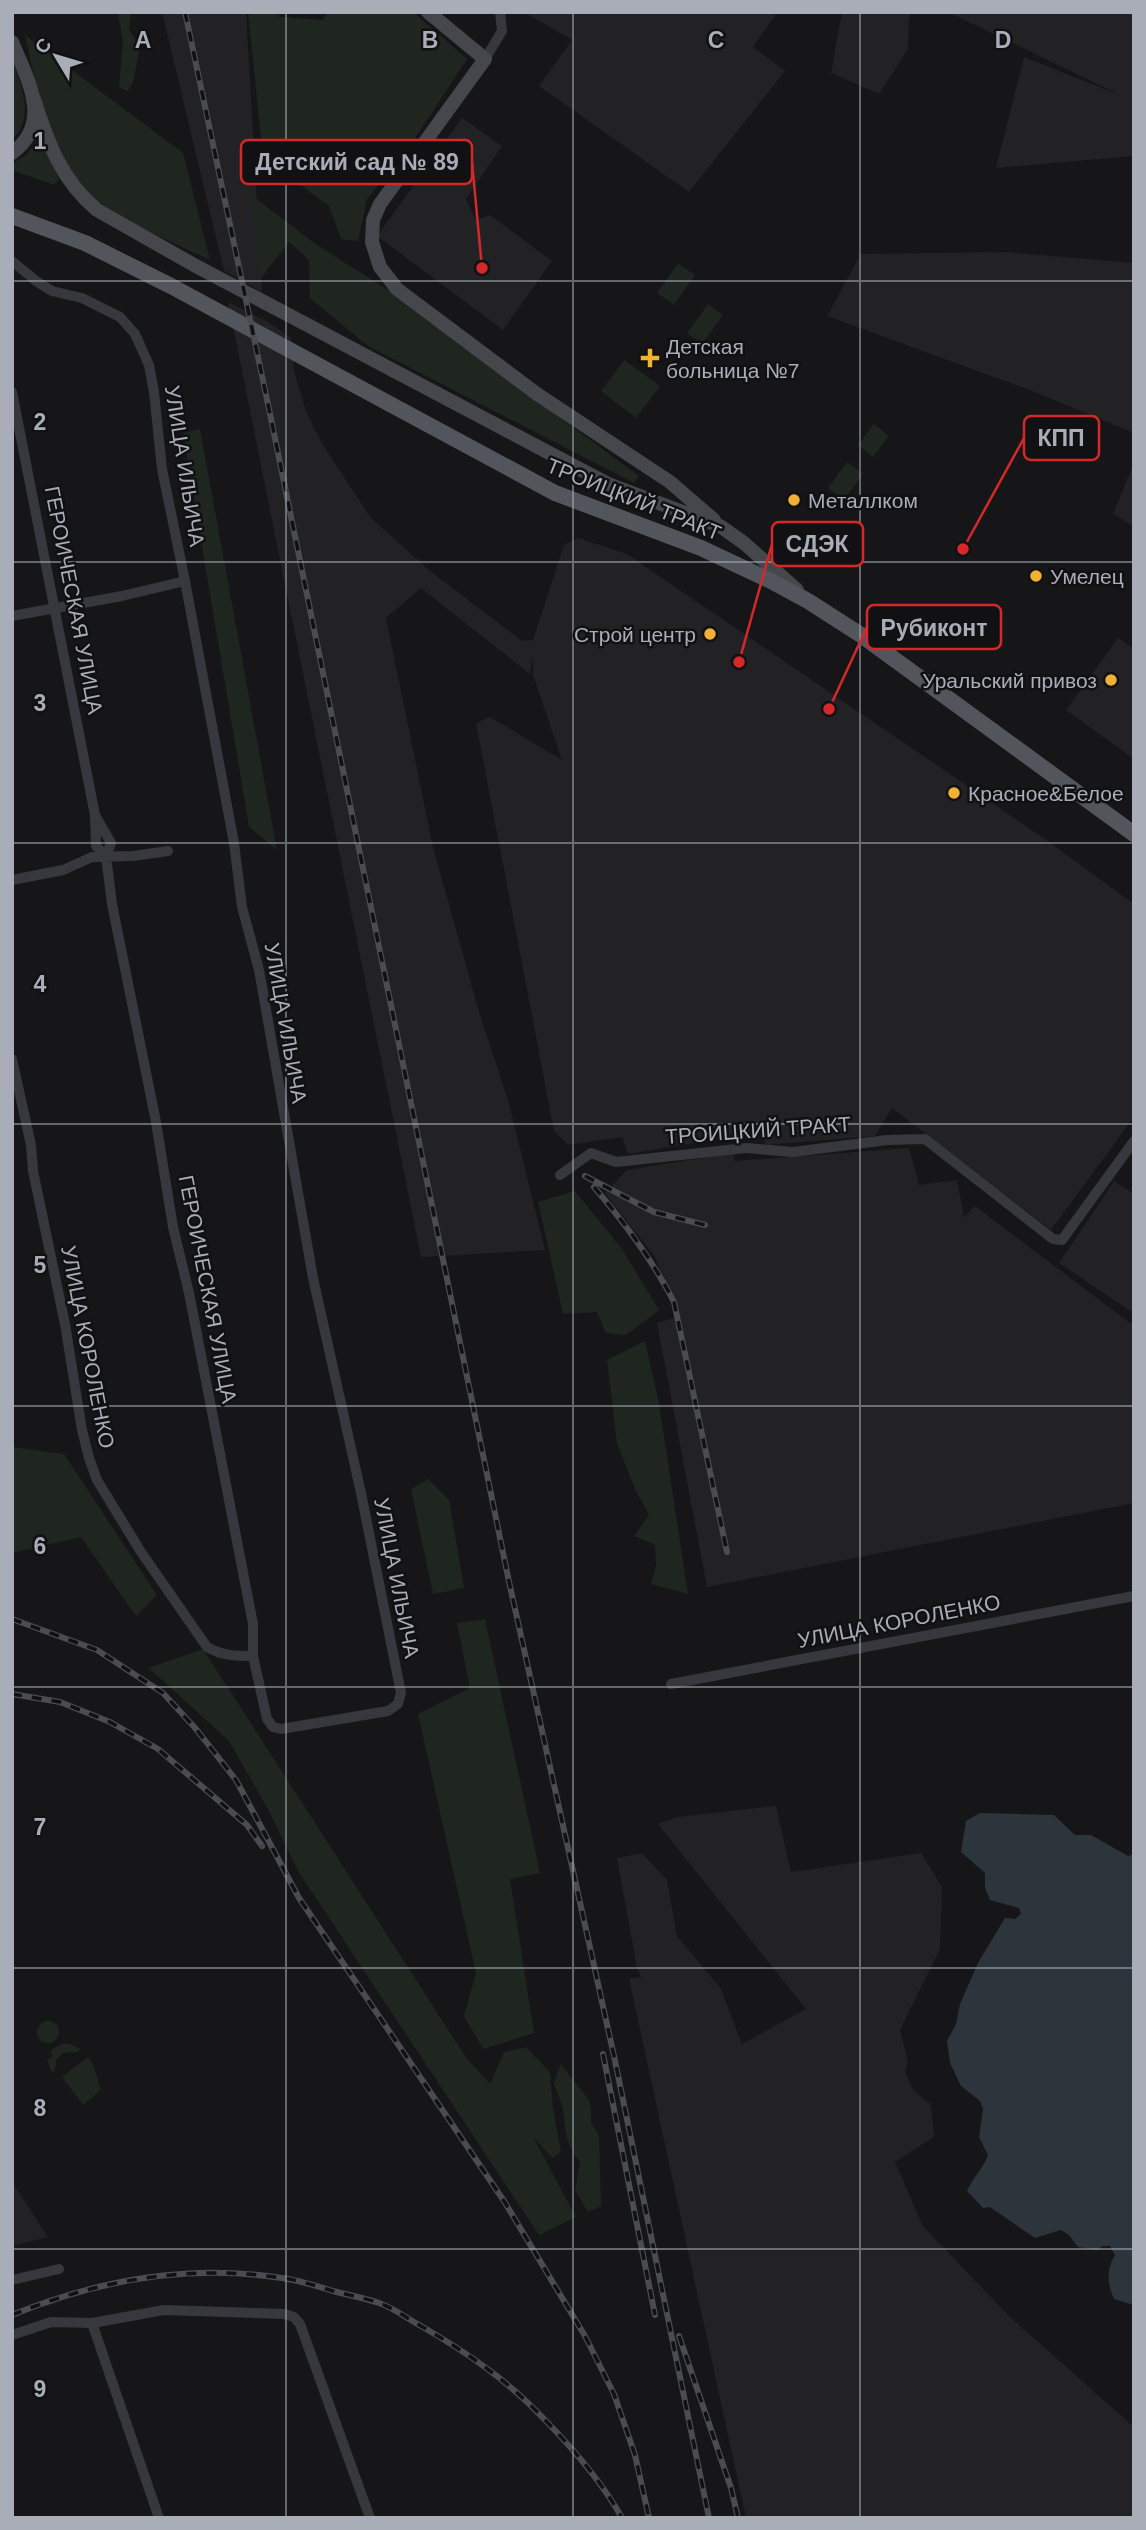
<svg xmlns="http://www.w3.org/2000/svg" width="1146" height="2530" font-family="Arial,sans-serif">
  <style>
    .built { fill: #222225 }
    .green { fill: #1e261f }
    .water { fill: #2c353c }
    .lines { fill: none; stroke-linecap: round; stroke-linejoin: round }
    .street { stroke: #37383d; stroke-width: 10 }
    .secondary { stroke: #45474d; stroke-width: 14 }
    .primary { stroke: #53555c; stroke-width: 16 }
    .rail-casing { stroke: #4a4c52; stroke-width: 6 }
    .rail { stroke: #111113; stroke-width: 3.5; stroke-dasharray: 10; stroke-linecap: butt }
    .grid { fill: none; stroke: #a8adb8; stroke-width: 2; stroke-opacity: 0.55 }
    .poi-dot { fill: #f2b134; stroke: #111113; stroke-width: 2.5 }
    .labels { text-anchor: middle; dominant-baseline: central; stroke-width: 5; stroke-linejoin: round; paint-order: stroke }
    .poi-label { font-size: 21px; fill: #a8adb8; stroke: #111113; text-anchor: start }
    .street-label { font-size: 21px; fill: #a8adb8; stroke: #111113 }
    .grid-label { font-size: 23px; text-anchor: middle; font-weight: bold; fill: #a8adb8; stroke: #111113; stroke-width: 5; stroke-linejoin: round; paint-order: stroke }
    .leader { fill: none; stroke: #d62828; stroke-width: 2.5 }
    .callout-dot { fill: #d62828; stroke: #111113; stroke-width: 2.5 }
    .callout { fill: #111113; stroke: #d62828; stroke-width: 2.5 }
    .callout-label { font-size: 23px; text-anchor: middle; font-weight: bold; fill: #a8adb8 }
  </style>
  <rect width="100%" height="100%" fill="#161618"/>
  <path class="built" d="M162,12H246L262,292L224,271Z
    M524,12H777L753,47L785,71L689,192L539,86L572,40Z
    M842,12H911L909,18L908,49L879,94L831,73Z
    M948,12H1134V156L996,168L1024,57L1122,96Z
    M462,118L502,146L466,199L476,220L490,215L552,261L503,330L377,236Z
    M1005,252L1134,263V433L1030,390L827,316L861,254Z
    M228,302L268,322L291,338L294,371L306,411L321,442L371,518L430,571L522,641L533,640L564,545L578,538L627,554L1045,839L1134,904V1117L1051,1230L892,1108L875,1136L765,1145L762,1132L628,1154L622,1137L568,1145L554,1131L476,723L490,717L562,760L533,675V654L530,674L421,588L386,618L433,847L479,1012L508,1100L545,1250L421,1257Z
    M1134,463V526L1113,514Z
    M1118,638L1134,649V759L1066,710Z
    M909,1148L919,1185L957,1180L964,1217L975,1206L1130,1323L1134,1322V1503L707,1587L657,1323L677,1317L655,1257L605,1193L627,1170L733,1153L735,1161Z
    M1114,1181L1134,1194L1133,1313L1059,1263Z
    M776,1806L791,1872L921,1853L942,1887L940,1949L900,2030L908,2062L905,2072L913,2090L931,2105L934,2137L895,2162L923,2226L1010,2317L1134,2427V2518H746L629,1979L641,1977L637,1968L617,1858L642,1853L667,1880L677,1936L721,1989L742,2044L806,2009L658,1824L678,1817Z
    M12,2182L48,2237L12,2246Z"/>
  <path class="green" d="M118,12H131L129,30L140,46L133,83L127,91L119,87L123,43Z
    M248,12H279V17L323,20L328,12H413L467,59L410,146L367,199L358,241L341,239L329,206L263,157Z
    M25,35L183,153L210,260C175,243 121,222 92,197C49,158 37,89 25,35Z
    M12,60C22,85 35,119 12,140Z
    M40,136L59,179L54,185L12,170V164L27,154Z
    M251,195L317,245L388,290L639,476L634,483L368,346L310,298L309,260L289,242L260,279Z
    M678,263L695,275L674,305L657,293Z
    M708,304L723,315L702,344L687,333Z
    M624,360L660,386L636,418L601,391Z
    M874,424L889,436L873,457L858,445Z
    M200,429L277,850L249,827L183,433Z
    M847,462L863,474L844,500L828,488Z
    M575,1191L622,1249L659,1310L626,1335L606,1333L597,1312L563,1314L538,1202Z
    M645,1341L659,1404L688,1594L651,1584L656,1565L655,1545L634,1536L649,1515L635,1489L617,1443L607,1360Z
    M12,1447L64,1454L157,1595L136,1616L81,1537L12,1553Z
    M428,1479L449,1500L464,1588L433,1594L411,1489Z
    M485,1619L540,1873L510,1879L534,2033L483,2049L464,2016L476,1973L418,1714L470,1688L457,1623Z
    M203,1649L465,2056L490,2084L504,2052L526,2047L550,2072L553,2109L561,2152L552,2158L533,2137L576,2217L539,2235L298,1871L268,1809L229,1741L149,1668Z
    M37 2032a11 11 0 1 1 22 0a11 11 0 1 1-22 0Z
    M61,2044H70L81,2049L77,2052L63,2053L56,2060L55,2070L52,2073L47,2060L52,2056L51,2050Z
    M88,2057L93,2064L101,2090L83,2105L62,2077Z
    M561,2064L589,2100L591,2107V2123L599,2135L601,2206L588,2212L575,2190L580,2162L573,2153L566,2136L563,2108L554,2083Z"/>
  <path class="water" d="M980,1813L1054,1815L1075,1835H1091L1128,1856L1134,1854V2305L1114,2299C1107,2282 1106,2271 1115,2255L1110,2246H1103L1097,2250L1078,2247L1069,2235L1061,2230L1035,2238L990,2207L983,2208L967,2191C973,2177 983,2169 988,2155L979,2137L983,2109L980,2101L961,2086L950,2063L947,2041L956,2024L960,2004L978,1963L1005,1918L1015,1919L1021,1914L1019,1908L990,1900L985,1888V1873L961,1852L966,1821Z"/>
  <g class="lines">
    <path class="street" d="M485,59L502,31L500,12
      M12,261L36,281L52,291L82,298L120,317L135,334L149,365L154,392L162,469L185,581L234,843L242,907L259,970L313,1278L361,1493L401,1693L398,1704L388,1711L281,1729L273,1727L267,1719L253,1656V1624L189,1293L173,1227L156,1122L112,904L106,856L111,843L95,815L12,392
      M12,616L122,596L185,581
      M95,815L96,846L106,856
      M12,880L63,870L92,857L133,856L168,851
      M12,1059L31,1145L33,1171L65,1324L82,1430L89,1458L97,1480L141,1552L207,1647C222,1656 237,1656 253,1656
      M560,1175L591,1153L616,1162L746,1148L793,1152L887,1140L925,1139L1053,1239L1062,1240L1134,1141
      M671,1684L1134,1596
      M12,2280L59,2269
      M92,2323L159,2518
      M12,2335L51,2322L92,2323L164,2310L284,2314L294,2317L300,2324L370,2518"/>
    <path class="secondary" d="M428,12L485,59L380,204L373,220L372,242L380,267L397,289L537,394L670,482L714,520
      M12,42C28,80 53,123 12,153
      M34,99C48,143 61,180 97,210L194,265L608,484L720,526L744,543L797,590"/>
    <path class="primary" d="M12,216L85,243L171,286L555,493L701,548L771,581L808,601L861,635L1134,834"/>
    <g class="rail-casing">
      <path id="rail" d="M185,12L269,409L508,1577L614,2056L709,2518
        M585,1176L654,1212L705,1225
        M594,1187C625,1223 652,1259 674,1302L727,1552
        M12,1619L97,1650L163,1693L196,1729L236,1780L299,1898L504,2201L585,2336L614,2394L635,2455L649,2518
        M12,1694L60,1702L110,1722L158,1749L247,1825L262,1846
        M603,2054L655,2315
        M12,2315C98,2280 190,2264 282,2278C299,2280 316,2286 333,2291C348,2295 365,2298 379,2303C394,2308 408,2319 421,2326C468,2353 510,2382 547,2422C575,2451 602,2482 622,2518
        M679,2336L731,2488L738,2518"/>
    </g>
    <use href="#rail" class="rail"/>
  </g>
  <path class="grid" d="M286,12V2518M573,12V2518M860,12V2518M12,281H1134M12,562H1134M12,843H1134M12,1124H1134M12,1406H1134M12,1687H1134M12,1968H1134M12,2249H1134"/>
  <g class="poi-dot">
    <path d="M646.5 347.5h7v7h7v7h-7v7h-7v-7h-7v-7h7z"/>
    <circle cx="794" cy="500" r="7"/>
    <circle cx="1036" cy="576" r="7"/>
    <circle cx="710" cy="634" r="7"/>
    <circle cx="1111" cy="680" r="7"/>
    <circle cx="954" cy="793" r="7"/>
  </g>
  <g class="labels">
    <g class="poi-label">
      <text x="666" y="346">Детская<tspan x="666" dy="24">больница №7</tspan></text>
      <text x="808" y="500">Металлком</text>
      <text x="1050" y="576">Умелец</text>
      <text x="696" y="634" text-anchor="end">Строй центр</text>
      <text x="1097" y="680" text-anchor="end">Уральский привоз</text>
      <text x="968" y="793">Красное&amp;Белое</text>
    </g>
    <g class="street-label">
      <text transform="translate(185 466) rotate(81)">УЛИЦА ИЛЬИЧА</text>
      <text transform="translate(634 499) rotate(22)">ТРОИЦКИЙ ТРАКТ</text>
      <text transform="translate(74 600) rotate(79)">ГЕРОИЧЕСКАЯ УЛИЦА</text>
      <text transform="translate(286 1023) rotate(80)">УЛИЦА ИЛЬИЧА</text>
      <text transform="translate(758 1130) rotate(-4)">ТРОИЦКИЙ ТРАКТ</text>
      <text transform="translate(208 1289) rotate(79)">ГЕРОИЧЕСКАЯ УЛИЦА</text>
      <text transform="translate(88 1347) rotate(79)">УЛИЦА КОРОЛЕНКО</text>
      <text transform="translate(397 1578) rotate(79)">УЛИЦА ИЛЬИЧА</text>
      <text transform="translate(899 1621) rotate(-11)">УЛИЦА КОРОЛЕНКО</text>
    </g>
  </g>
  <g class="grid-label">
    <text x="143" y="48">A</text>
    <text x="430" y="48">B</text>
    <text x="716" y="48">C</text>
    <text x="1003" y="48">D</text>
    <text x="40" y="149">1</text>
    <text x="40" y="430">2</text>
    <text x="40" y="711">3</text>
    <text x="40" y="992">4</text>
    <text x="40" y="1273">5</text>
    <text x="40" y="1554">6</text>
    <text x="40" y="1835">7</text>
    <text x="40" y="2116">8</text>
    <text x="40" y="2397">9</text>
  </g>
  <path class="leader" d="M482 268L472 162M963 549L1024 438M739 662L772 544M829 709L867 627"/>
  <g class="callout-dot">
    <circle cx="482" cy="268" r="7"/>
    <circle cx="963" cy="549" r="7"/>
    <circle cx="739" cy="662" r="7"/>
    <circle cx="829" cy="709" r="7"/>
  </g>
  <g class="callout">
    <rect x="241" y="140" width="231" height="44" rx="7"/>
    <rect x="1024" y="416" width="75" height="44" rx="7"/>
    <rect x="772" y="522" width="91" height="44" rx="7"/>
    <rect x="867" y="605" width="134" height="44" rx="7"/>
  </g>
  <g class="callout-label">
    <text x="357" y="170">Детский сад № 89</text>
    <text x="1061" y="446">КПП</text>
    <text x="817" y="552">СДЭК</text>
    <text x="934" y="636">Рубиконт</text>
  </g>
  <rect width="1146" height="2530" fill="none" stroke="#a8adb8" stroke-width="28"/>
  <g transform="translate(56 56) rotate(308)" stroke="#111113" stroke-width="5" paint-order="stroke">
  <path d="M0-5L12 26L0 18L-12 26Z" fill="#a8adb8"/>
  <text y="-10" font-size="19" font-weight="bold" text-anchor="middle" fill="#a8adb8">С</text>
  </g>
</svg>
